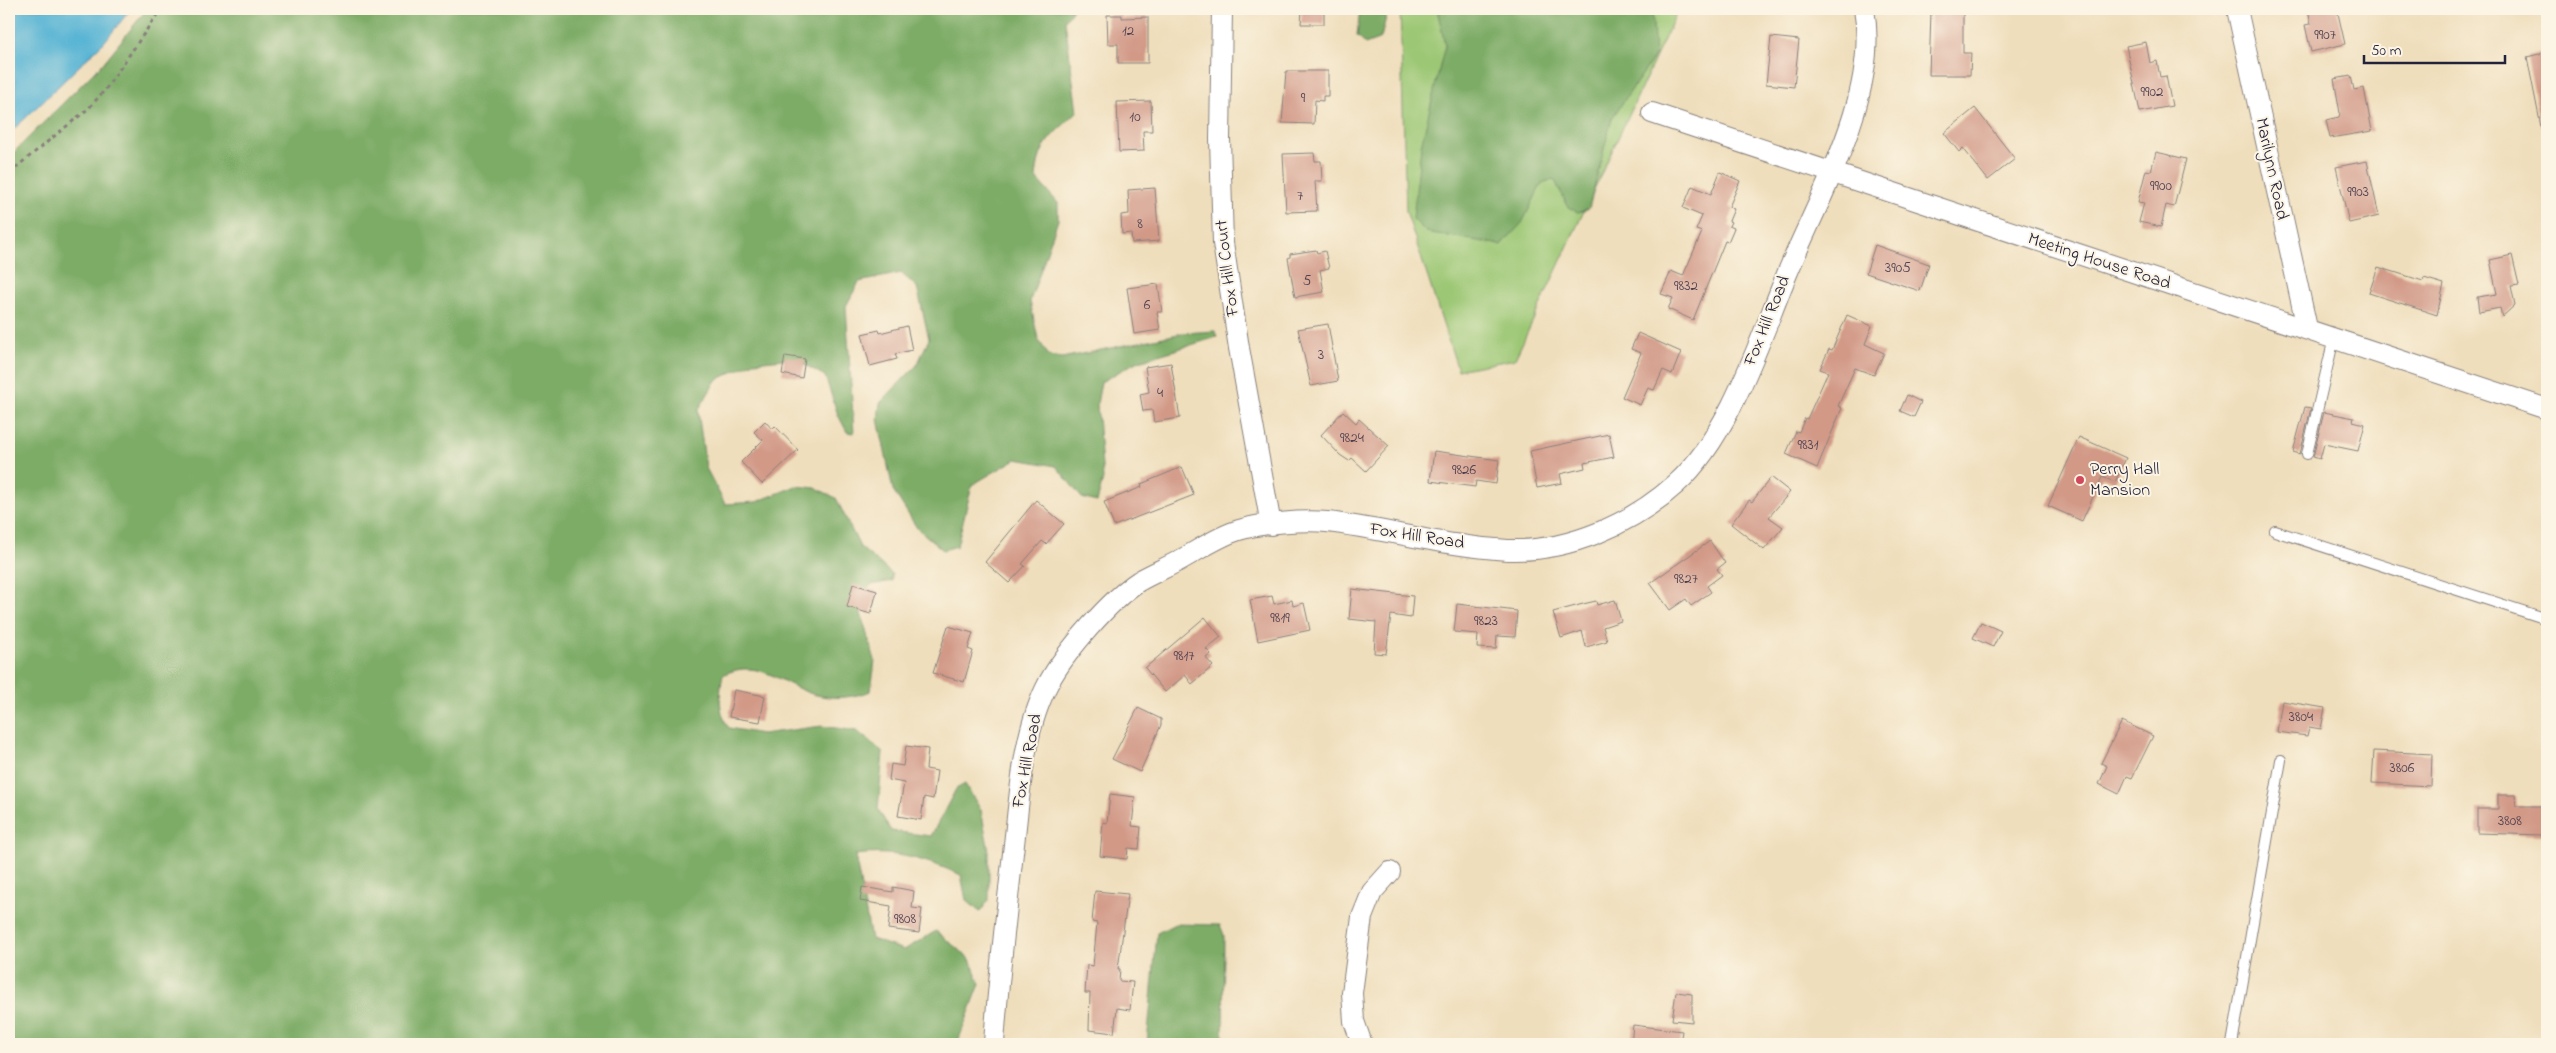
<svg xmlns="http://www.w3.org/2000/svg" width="2556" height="1053" font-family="'Indie Flower',sans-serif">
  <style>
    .green { fill: #9cc774; stroke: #5f7458 }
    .forest { fill: #7dac66; stroke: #506750 }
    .water { fill: #56b4d4; stroke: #3c6b88 }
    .building { fill: #d29987 }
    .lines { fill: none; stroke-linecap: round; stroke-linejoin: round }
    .service-casing { stroke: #88807c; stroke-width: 12 }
    .minor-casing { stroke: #88807c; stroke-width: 22 }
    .path { stroke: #88807c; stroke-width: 3; stroke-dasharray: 4 4; stroke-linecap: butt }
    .service { stroke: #fff; stroke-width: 10 }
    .minor { stroke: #fff; stroke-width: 20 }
    .poi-dot { fill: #d1495b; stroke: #fcf5e5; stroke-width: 2 }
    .labels { text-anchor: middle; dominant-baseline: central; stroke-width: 4; stroke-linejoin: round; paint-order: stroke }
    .number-label { font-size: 15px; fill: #4e404e }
    .street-label { font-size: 18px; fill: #22223b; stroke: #fcf5e5 }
    .poi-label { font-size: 18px; fill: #22223b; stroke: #fcf5e5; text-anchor: start }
  </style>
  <rect width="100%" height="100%" fill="#fcf5e5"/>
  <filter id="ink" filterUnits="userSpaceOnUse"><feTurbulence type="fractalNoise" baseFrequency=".02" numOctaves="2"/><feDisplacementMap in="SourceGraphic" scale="10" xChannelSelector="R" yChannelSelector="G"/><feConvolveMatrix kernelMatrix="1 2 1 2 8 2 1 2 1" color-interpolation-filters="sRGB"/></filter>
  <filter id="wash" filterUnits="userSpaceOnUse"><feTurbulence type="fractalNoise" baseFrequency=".0096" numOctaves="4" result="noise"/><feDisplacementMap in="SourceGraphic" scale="20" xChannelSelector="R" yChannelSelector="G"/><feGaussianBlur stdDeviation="1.12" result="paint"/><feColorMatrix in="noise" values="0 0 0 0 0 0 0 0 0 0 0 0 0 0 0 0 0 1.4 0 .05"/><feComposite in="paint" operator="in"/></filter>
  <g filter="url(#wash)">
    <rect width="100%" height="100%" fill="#efdebc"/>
    <path class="green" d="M1400,9H1673L1675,16L1515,359L1458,370L1406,211Z"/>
    <path class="forest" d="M147,9H1073L1065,20L1077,112C1053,136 1039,141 1036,178L1058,203V220L1030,301L1038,339L1049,356L1062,358L1183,333L1215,331L1217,337L1136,362L1101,382L1097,404L1103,479L1097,502L1082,498L1056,466L1016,459L972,485L957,546L943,550L917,528L893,490L878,419L880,403L917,365L929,339L917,287L901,273L859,282L846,306L854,433L847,432L838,415L825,376L793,358L754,362L716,380L698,411L706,468L725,504L756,502L796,486L816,488L836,498L860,547L892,574V581L871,585L862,595L861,614L875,660L871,691C854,697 839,699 821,696C786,690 761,655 723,675C719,694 718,712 729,728L762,734L822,726L857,731L883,752L878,809L891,831L931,836L956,789L965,784L981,810L989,851V900L980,912L966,900L961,875C925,859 894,850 855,855L871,939L904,950L936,931L970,959L980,984L957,1044H9V157L104,62Z
      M1360,9H1388L1381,38L1365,44L1357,36Z
      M1437,9H1652L1655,56L1612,118L1589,208L1578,213L1568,206L1554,179L1542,183L1522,223L1501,245L1426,232L1413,219L1421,146L1445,45Z
      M1175,924L1220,925L1224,935L1223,1044H1147L1157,933Z"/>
    <path class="water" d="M9,9H131L105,41L9,134Z"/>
    <g id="blocks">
      <path class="building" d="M1302,9H1324V24H1301Z
        M2308,9H2337L2345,44L2311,52L2305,25L2311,24Z
        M1931,11L1963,12V53H1971L1970,75H1929Z
        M1107,15H1122V18L1148,17V63H1118V44H1108Z
        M1771,37L1799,40L1794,87L1766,84Z
        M2146,42L2150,63L2157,61L2160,77L2166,76L2172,106L2140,112L2126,46Z
        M2547,52V126L2541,127L2527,57Z
        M1286,71H1328V96H1323V101L1315,100L1314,124L1282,123Z
        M2351,76L2354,90L2364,88L2372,131L2330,138L2326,120L2339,117L2340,113L2334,79Z
        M1151,101L1152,131H1143L1144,151L1119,152L1117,102Z
        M1975,108L2015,159L1988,180L1963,148L1959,152L1944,133Z
        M2156,152L2186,159L2174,207L2166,205L2161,227L2139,222L2144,203L2138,202L2146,170L2151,171Z
        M1314,153L1315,161H1321L1322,181H1315L1317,211L1286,212L1283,154Z
        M2367,161L2379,216L2349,223L2336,167Z
        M1720,172L1740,181L1729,207L1734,209L1729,221L1731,222L1729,226L1734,228L1728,242L1725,241L1693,320L1668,309L1673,298L1661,294L1671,271L1683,276L1702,232L1696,230L1702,216L1683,208L1692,186L1711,194Z
        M1155,188L1159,241L1132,243L1131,233L1122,234L1121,215L1129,214L1128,190Z
        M1875,245L1929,264L1920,291L1866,273Z
        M1316,250L1317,253L1325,251L1329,268L1320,270L1324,292L1295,297L1288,258L1290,257V254Z
        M2512,255L2519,285L2511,286L2515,305L2502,317L2500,308L2479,312L2477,297L2497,294L2490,260Z
        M2378,267L2423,281L2424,278L2444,284L2437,315L2369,293Z
        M1158,284L1162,312H1157L1160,330L1134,334L1127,288Z
        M1847,315L1872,326L1865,344L1884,353L1874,375L1855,368L1838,406L1842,408L1817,468L1786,454L1796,431L1799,432L1805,418L1807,419L1828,372L1820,369L1829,349L1832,350Z
        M1328,324L1338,381L1311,386L1298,329Z
        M907,326L912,350L895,354L897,359L870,366L862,334L879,330L880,333Z
        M1638,333L1681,352L1672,374L1663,370L1654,390L1648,388L1640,405L1622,397L1641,353L1631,349Z
        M785,356L805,359L802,378L782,374Z
        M1171,363L1180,418L1154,422L1152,410L1143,411L1140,394L1149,392L1145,367Z
        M1907,395L1921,402L1914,417L1900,411Z
        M2305,407L2311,408L2300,454L2293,452Z
        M1343,411L1356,423L1359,419L1389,446L1366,471L1352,458L1349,461L1340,455L1321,435Z
        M2324,412L2354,418L2353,421L2365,424L2358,451L2324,444L2320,459L2313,457Z
        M765,421L772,429L775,426L798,450L762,484L741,462L763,440L754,432Z
        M1609,434L1614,457L1584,463L1585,468L1560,474L1562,483L1537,488L1530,451Z
        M2079,437L2126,458L2115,482L2102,477L2082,521L2048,506Z
        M1434,451L1499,460L1496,484L1476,481L1475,487L1430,481Z
        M1182,467L1194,495L1114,526L1104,502L1142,487L1141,484Z
        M1771,477L1790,492L1769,517L1783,527L1764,550L1731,524L1749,500L1752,502Z
        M1036,500L1064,524L1046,544L1042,541L1022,564L1025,566L1009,583L985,562Z
        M1710,541L1725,563L1717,569L1722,575L1707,586L1711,592L1691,606L1686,599L1670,610L1650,583Z
        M853,584L877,591L871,614L847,607Z
        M1352,589L1413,596L1411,618L1391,615L1386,654L1374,653L1376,622L1349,619Z
        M1272,596L1274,604L1292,600L1293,606L1304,603L1310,630L1258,641L1250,600Z
        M1615,600L1621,621L1603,627L1607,641L1586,647L1582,631L1561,638L1553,612L1583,604L1596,601L1597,605Z
        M1457,604L1517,611L1515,637L1497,636L1496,649L1477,648L1478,634L1454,632Z
        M1205,617L1221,637L1206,649L1211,654L1206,658L1213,666L1192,684L1185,675L1165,692L1145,668Z
        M1981,622L2001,631L1993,647L1973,638Z
        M948,626L973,633L968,649L973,651L964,682L933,673Z
        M734,690L765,696L760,722L729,717Z
        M2282,701L2325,708L2321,729L2309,727L2307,736L2277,732Z
        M1138,708L1161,719V725L1140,772L1112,759Z
        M2122,721L2153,736L2132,778L2127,776L2119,794L2099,784L2107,766L2101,763Z
        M906,746L928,749L926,769L937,771L933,799L924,797L921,820L898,816L904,783L889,780L891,764L903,766Z
        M2374,751L2432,754L2431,786L2372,783Z
        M1110,794L1135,797L1132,826L1141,827L1139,849L1128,848L1127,859L1100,856L1103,822L1107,823Z
        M2498,795H2515L2516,806H2543V835L2477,833V809H2498Z
        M862,887L893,892V887L914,891L912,908L922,909L919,933L888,929L891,906L860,901Z
        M1095,891L1128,894L1118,969H1120L1119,981L1133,982L1130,1010L1117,1008L1114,1033L1089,1030L1090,993H1085L1087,965L1093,966L1097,923L1092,922Z
        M1676,992L1692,994V1022L1672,1020Z
        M1633,1025L1682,1031L1680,1044H1631Z"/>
    </g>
  </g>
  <g filter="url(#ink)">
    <use href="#blocks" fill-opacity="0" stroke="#88807c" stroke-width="1"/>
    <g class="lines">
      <g class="service-casing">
        <path id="service" d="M2307,454L2334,338
          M2275,531L2547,619
          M2232,1044L2281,760"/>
      </g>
      <g class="minor-casing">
        <path id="minor" d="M1222,9L1220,139L1223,243L1239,348L1271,525
          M2237,9L2307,328
          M1652,113L2547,409
          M994,1044C998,980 1006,917 1013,853C1020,797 1022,732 1049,682C1066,651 1110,600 1139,581C1153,573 1168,567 1182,559C1200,549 1219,536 1239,530C1262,523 1303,520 1327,522C1387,529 1447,547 1508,550C1568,552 1632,524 1676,484C1729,437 1760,339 1787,274C1819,196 1880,95 1864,9
          M1362,1044L1354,1021L1352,993L1362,917L1372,892L1390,872"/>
      </g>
      <path class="path" d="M9,173L89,108L105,90L161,9"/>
      <use href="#service" class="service"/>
      <use href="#minor" class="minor"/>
    </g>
  </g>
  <circle class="poi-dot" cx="2080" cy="480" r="5"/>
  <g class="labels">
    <g class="number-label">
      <text x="1128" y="31">12</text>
      <text x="2325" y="35">9907</text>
      <text x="2152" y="92">9902</text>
      <text x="1303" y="98">9</text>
      <text x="1135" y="117">10</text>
      <text x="2161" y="186">9900</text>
      <text x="2358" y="192">9903</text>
      <text x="1300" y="196">7</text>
      <text x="1140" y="224">8</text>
      <text x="1898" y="268">3905</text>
      <text x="1307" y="281">5</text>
      <text x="1686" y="286">9832</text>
      <text x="1147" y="305">6</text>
      <text x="1321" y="355">3</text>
      <text x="1160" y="393">4</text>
      <text x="1352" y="438">9824</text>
      <text x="1808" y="445">9831</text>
      <text x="1464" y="470">9826</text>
      <text x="1686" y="579">9827</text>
      <text x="1280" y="618">9819</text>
      <text x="1486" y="621">9823</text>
      <text x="1184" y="656">9817</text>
      <text x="2301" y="717">3804</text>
      <text x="2402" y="768">3806</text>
      <text x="2510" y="821">3808</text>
      <text x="905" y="919">9808</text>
    </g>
    <g class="street-label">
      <text transform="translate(2271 169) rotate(78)">Marilynn Road</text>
      <text transform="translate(2099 262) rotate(18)">Meeting House Road</text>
      <text transform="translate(1228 268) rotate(-97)">Fox Hill Court</text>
      <text transform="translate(1768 321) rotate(-68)">Fox Hill Road</text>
      <text transform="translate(1417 537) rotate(9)">Fox Hill Road</text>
      <text transform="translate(1028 761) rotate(-79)">Fox Hill Road</text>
    </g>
    <g class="poi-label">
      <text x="2090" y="470">Perry Hall<tspan x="2090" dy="21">Mansion</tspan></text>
    </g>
  </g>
  <rect width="2556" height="1053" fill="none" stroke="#fcf5e5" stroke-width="30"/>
  <path d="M2364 55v8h141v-8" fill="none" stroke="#22223b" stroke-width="2.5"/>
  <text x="2371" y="55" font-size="15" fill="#22223b" stroke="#fcf5e5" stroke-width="4" paint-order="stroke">50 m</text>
</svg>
